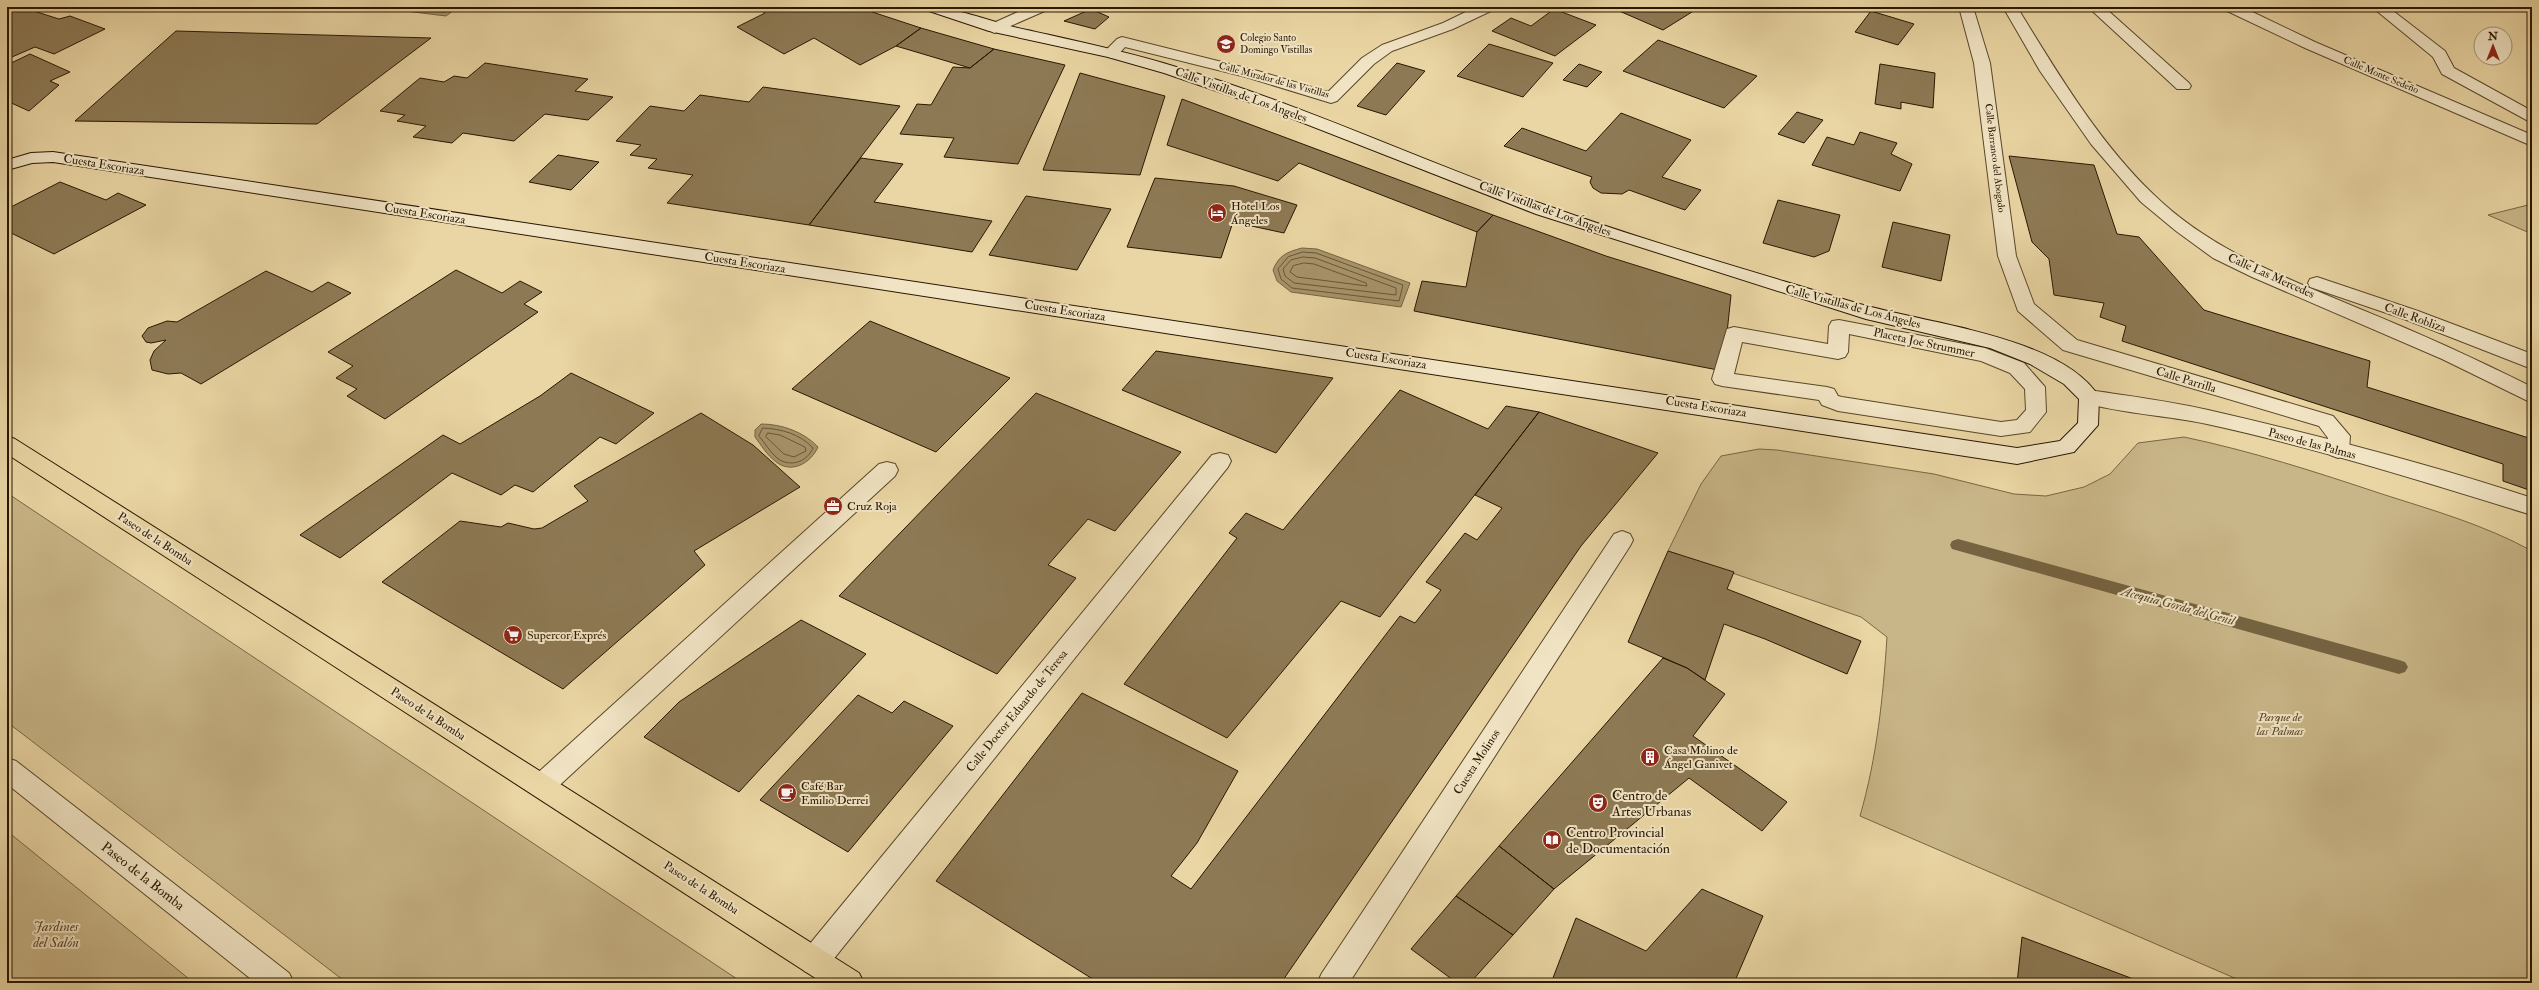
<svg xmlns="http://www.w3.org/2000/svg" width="2539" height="990" font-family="'IM FELL Double Pica',serif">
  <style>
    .green { fill: #c9b688; stroke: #786644 }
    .water { fill: #a8956c; stroke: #756341 }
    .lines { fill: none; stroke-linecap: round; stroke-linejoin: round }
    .shore { stroke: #685636; stroke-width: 1 }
    .stream { fill: #756341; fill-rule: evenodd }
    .building { fill: #8d7a55; stroke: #281700 }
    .service-casing { stroke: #584729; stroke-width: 2 }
    .pedestrian-casing { stroke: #584729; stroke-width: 2 }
    .minor-casing { stroke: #584729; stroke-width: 2 }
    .tertiary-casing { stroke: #584729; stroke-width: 2 }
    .secondary-casing { stroke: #281700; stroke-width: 2 }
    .primary-casing { stroke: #281700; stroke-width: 2 }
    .service { fill: #f1e4c4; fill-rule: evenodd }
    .pedestrian { fill: #f1e4c4; fill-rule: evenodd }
    .minor { fill: #f1e4c4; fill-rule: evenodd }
    .tertiary { fill: #f1e4c4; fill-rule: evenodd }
    .secondary { fill: #f1e4c4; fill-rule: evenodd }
    .primary { fill: #ead6a4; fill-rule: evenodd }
    .labels { text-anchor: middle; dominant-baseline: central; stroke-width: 4; stroke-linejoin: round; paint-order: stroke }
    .far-poi-label { font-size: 10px; fill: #281700; stroke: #f1e4c4; text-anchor: start }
    .far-street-label { font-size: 10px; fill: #281700; stroke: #f1e4c4 }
    .street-label { font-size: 12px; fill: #281700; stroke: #f1e4c4 }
    .poi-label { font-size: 12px; fill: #281700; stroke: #f1e4c4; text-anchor: start }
    .park-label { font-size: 12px; font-style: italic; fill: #584729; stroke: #f1e4c4 }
    .water-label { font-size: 13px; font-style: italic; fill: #5b492b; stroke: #f1e4c4 }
    .near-poi-label { font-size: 14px; fill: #281700; stroke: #f1e4c4; text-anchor: start }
    .near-street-label { font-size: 14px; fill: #281700; stroke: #f1e4c4 }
    .near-park-label { font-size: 14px; font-style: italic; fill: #584729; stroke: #f1e4c4 }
  </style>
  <rect width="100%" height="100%" fill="#ead6a4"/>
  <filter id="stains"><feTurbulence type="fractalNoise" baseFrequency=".005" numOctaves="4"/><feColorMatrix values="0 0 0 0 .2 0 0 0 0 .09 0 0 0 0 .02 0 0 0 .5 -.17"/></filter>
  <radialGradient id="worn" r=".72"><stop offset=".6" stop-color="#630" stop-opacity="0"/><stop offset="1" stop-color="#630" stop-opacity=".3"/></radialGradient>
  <path class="green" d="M2532,204V234L2488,215Z
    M2184,437C2251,451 2316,472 2382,494C2432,510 2485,525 2532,551V983H2246L1860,816C1877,757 1883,698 1887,637L1861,617L1668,551L1701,484L1721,456L1759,449L1777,450L1934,474L2014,494L2046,496L2084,487L2110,474L2138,443Z
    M7,493L743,983H347L7,722Z
    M7,831L194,983H7Z"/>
  <path class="water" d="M391,7H458L446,16L389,9Z
    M1302,248L1317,249L1410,283L1401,307L1291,292L1277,281L1273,270C1279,255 1287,252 1302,248Z
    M761,424C782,424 804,432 818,447C811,463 791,475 775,461C767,455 761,445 755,437V430Z"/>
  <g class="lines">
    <path class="shore" d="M407,7L444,12L451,7
      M1303,252L1316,253L1403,285L1399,301L1292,288L1281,279L1278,269L1288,257Z
      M1303,257L1315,258L1396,288V295L1294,283L1285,276L1283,269L1291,260Z
      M1304,263L1314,264L1366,283L1367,286L1297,277L1290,272L1293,266Z
      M763,428C782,429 800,434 813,448C807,462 790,468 777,458C770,452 765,443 759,436Z
      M768,433L780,435L805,447L806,451L794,457L784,454L766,437Z"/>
    <path class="stream" d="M1958,539L2399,660L2405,662L2408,667L2405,672L2399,674L1952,549L1950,545L1952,541Z"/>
  </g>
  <path class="building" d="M21,7L59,19L70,16L105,29L54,54L35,47L12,57L7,55V14Z
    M758,7H857L921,28L896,46L860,65L814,38L784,54L737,27L765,13Z
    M1610,7H1700L1663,30Z
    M1091,9L1109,17L1095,29L1064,21Z
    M1554,9L1596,25L1555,56L1492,31L1511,18L1531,26Z
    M1871,11L1914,24L1898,45L1855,32Z
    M921,28L994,49L970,68L896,46Z
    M176,31L431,38L317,124L75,121Z
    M1658,40L1757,76L1724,108L1623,71Z
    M1489,44L1553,63L1523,97L1457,76Z
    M994,49L1065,65L1018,164L944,157L954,138L900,134L917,104L931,105L953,67L970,68Z
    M30,54L70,72L50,81L59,85L29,111L7,101V65Z
    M485,63L588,79L575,91L613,97L588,120L545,114L514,141L463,133L452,143L413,137L426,126L397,121L405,115L380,111L420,78L444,82L454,76L467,78Z
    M1397,63L1425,71L1386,115L1357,106Z
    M1579,64L1602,72L1587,87L1563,80Z
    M1880,64L1935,73L1933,108L1901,102V109L1875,104Z
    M1080,73L1165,96L1140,175L1043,170Z
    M763,87L900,106L809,225L667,203L693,175L648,168L657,159L630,155L641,145L616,141L650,106L684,111L700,95L749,102Z
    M1182,99L1493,215L1477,232L1299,163L1278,181L1167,145Z
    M1797,112L1823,120L1804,143L1778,134Z
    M1621,113L1691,140L1662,177L1701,190L1685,210L1629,190L1622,194L1601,193L1593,188L1590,182L1592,177L1504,146L1522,128L1586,151Z
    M1860,132L1897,143L1891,154L1912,164L1900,191L1812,165L1827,137L1854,145Z
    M558,155L599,162L571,190L529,182Z
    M2009,156L2094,165L2117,234L2139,237L2204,310L2370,361L2367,387L2532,439V491L2503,481V464L2122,341L2126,326L2100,317L2104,303L2054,295L2049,259L2032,242Z
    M861,158L903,164L874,202L992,221L972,252L809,225Z
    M1155,178L1234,186L1297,205L1284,233L1233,222L1221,258L1127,247Z
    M60,182L106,200L118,193L146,205L54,254L7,231V209Z
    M1026,196L1111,209L1077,270L989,255Z
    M1778,200L1840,215L1829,251L1814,257L1763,243Z
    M1493,215L1606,256L1731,295L1723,371L1414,311L1422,281L1466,287L1477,232Z
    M1893,222L1950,235L1941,281L1882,267Z
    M456,270L502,293L520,281L542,292L524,304L538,312L385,419L347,396L357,389L336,378L353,366L328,352Z
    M266,271L312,292L328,282L351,293L201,384L181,373L168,374L152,370L150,360L154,351L166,340L151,343L146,342L142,336L148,328L167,321L177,322Z
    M870,321L1010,378L936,452L792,389Z
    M1156,351L1333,378L1276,453L1122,390Z
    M571,373L654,413L616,444L600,437L533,492L515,485L501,495L452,473L340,558L300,535L443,435L460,444L540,396Z
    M1400,390L1488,429L1506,406L1539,412L1380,617L1341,601L1227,738L1124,684L1237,538L1229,533L1246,513L1283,530Z
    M1036,393L1181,452L1115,531L1088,519L1048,565L1076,578L997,674L839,596Z
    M1539,412L1658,453L1581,546L1281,983H1099L936,881L1082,693L1238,771L1197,843L1171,876L1191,889L1400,616L1415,623L1441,590L1426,582L1465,533L1477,540L1502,508L1475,495Z
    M701,413L753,445L800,487L694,551L705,565L563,689L382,582L460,521L501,527L508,523L534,529L542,528L588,501L574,486Z
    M1668,551L1734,572L1727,589L1861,641L1847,674L1765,639L1724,624L1705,680L1687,668L1628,642Z
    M801,620L866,654L739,792L644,737L679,702Z
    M1663,658L1687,668L1725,694L1693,736L1787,802L1762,831L1689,778L1554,889L1499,846Z
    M858,695L892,713L904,701L953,726L848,852L760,800Z
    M1499,846L1554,889L1513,935L1456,896Z
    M1702,889L1763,916L1734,983H1551L1576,918L1646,951Z
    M1456,896L1513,935L1470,983H1457L1411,949Z
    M2022,937L2144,983H2017Z"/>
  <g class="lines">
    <g class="service-casing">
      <path id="service" d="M887,462L895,464L898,470L895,476L550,794L541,798L532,794L528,786L532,778L879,464Z"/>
    </g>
    <g class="pedestrian-casing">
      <path id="pedestrian" d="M1839,320L1985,348L2024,363L2045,387L2046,412L2030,432L2001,436L1838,411L1822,405L1819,400L1722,386L1715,384L1712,379L1727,329L1734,327L1828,344L1829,326L1832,321ZM1849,334L1981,361L2010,373L2025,389L2026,410L2017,420L2001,422L1842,397L1838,396L1834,389L1827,387L1734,374L1742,342L1838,359L1845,357L1848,352Z
        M7,758L16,761L289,973L294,983H256L7,784Z"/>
    </g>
    <g class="minor-casing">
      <path id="minor" d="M1476,7H1495L1493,10L1453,29L1392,51L1374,64L1337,101L1331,103L1246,77L1125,47L1117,56L1111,58L1103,53L1117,39L1122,37L1258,71L1328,92L1362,58L1382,45L1443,23Z
        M1959,7H1973L1990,63L2016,256L2034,304L2077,340L2333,416L2350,436L2349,450L2346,455L2338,458L2330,455L2327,450L2328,438L2319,426L2063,350L2018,311L1998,256L1974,63Z
        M2003,7H2017C2057,72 2098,141 2153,194C2211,251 2287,278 2360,309C2419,333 2476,359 2532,387V403L2442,359L2252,277L2213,258L2176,231L2141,202L2091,144L2040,71Z
        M2088,7H2104L2189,83L2191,86L2189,89H2177Z
        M2223,7H2242L2315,42L2532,135V146L2305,48L2225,10Z
        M2372,7H2388L2445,51L2454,68L2532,111V123L2442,74L2433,57Z
        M2317,277L2418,311L2532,354V369L2404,319L2310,287L2308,283L2310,279Z
        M1220,453L1228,455L1231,461L1228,467L824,971L814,975L804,971L800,961L804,951L1212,455Z
        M1622,531L1630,534L1633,540L1630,546L1349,983H1317L1322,973L1614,534Z"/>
    </g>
    <g class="tertiary-casing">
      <path id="tertiary" d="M1029,7H1049L1047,10L999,31L994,33L986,28L989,25Z
        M2089,390C2129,396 2169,401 2208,410C2317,435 2427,463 2532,498V515C2425,482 2317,448 2207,424C2166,415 2122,414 2082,402L2079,397L2082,392Z"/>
    </g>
    <g class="secondary-casing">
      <path id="secondary" d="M924,7C959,7 992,23 1027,30C1076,41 1124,51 1173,66C1301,104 1422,161 1548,206C1648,242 1751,271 1853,302C1919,323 2061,335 2099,397L2098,425L2074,452L2017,464L53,162L32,163L7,170V160L31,153L53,152L2017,448L2060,441L2078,423L2079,399L2064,384L2030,364L1990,348L1866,319L1536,214L1260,106L1164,73L1108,57L989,31L926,10Z"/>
    </g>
    <g class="primary-casing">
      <path id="primary" d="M7,436L15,439L859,973L864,983H823L7,454Z"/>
    </g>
    <use href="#service" class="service"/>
    <use href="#pedestrian" class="pedestrian"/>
    <use href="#minor" class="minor"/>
    <use href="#tertiary" class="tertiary"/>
    <use href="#secondary" class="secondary"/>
    <use href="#primary" class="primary"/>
  </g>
  <defs>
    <g id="school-disc" transform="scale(1)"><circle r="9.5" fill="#8f2418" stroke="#f1e4c4"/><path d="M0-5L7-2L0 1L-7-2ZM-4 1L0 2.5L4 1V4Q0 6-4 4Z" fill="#fff"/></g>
    <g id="hotel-disc" transform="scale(1)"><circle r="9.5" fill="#8f2418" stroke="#f1e4c4"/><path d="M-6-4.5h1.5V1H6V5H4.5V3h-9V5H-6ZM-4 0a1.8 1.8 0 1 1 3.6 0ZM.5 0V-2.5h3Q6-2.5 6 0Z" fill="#fff"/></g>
    <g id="office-disc" transform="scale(1)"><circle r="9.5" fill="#8f2418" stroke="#f1e4c4"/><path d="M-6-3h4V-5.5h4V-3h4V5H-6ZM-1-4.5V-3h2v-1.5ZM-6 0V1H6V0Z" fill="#fff"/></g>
    <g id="supermarket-disc" transform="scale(1)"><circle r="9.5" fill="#8f2418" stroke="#f1e4c4"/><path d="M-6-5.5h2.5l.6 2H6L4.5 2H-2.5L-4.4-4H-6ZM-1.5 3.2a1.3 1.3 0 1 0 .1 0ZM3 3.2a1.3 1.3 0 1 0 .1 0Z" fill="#fff"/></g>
    <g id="building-disc" transform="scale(1)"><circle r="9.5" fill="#8f2418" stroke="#f1e4c4"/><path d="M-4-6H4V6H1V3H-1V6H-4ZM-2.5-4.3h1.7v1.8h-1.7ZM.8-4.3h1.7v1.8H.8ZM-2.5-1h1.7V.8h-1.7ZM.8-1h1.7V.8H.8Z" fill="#fff"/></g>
    <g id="cafe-disc" transform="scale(1)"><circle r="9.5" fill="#8f2418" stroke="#f1e4c4"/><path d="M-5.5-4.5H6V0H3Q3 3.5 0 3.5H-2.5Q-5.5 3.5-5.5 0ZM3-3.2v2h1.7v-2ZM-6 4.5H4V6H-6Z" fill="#fff"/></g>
    <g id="theatre-disc" transform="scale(1)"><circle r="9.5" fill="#8f2418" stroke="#f1e4c4"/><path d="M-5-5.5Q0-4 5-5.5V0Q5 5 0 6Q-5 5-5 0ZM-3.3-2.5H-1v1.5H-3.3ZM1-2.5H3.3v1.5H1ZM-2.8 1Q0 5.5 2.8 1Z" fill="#fff"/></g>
    <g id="library-disc" transform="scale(1)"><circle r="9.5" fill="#8f2418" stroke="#f1e4c4"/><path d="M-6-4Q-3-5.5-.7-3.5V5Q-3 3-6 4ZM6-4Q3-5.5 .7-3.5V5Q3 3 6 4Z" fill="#fff"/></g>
  </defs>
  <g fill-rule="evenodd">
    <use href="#school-disc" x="1226" y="44"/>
    <use href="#hotel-disc" x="1217" y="213"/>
    <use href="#office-disc" x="833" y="506"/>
    <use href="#supermarket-disc" x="513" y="635"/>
    <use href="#building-disc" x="1650" y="757"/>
    <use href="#cafe-disc" x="787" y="793"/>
    <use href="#theatre-disc" x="1598" y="803"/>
    <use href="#library-disc" x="1552" y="840"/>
  </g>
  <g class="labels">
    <g class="far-poi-label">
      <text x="1240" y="38">Colegio Santo<tspan x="1240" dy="12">Domingo Vistillas</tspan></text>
    </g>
    <g class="far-street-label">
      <text transform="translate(2381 75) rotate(23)">Calle Monte Sedeño</text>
      <text transform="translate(1274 80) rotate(15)">Calle Mirador de las Vistillas</text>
      <text transform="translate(1995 158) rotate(83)">Calle Barranco del Abogado</text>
    </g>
    <g class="street-label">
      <text transform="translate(1241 95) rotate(20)">Calle Vistillas de Los Ángeles</text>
      <text transform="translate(104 165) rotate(9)">Cuesta Escoriaza</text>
      <text transform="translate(1545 209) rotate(20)">Calle Vistillas de Los Ángeles</text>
      <text transform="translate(425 214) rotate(9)">Cuesta Escoriaza</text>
      <text transform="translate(745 263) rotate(9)">Cuesta Escoriaza</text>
      <text transform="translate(2271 276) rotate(24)">Calle Las Mercedes</text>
      <text transform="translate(1853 307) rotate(15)">Calle Vistillas de Los Ángeles</text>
      <text transform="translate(1065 311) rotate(9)">Cuesta Escoriaza</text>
      <text transform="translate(2415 318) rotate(20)">Calle Robliza</text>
      <text transform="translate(1924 343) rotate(12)">Placeta Joe Strummer</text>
      <text transform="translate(1386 359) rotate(9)">Cuesta Escoriaza</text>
      <text transform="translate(2186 380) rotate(17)">Calle Parrilla</text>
      <text transform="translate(1706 407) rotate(9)">Cuesta Escoriaza</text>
      <text transform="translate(2312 444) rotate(15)">Paseo de las Palmas</text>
      <text transform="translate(155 539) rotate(33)">Paseo de la Bomba</text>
      <text transform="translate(1017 711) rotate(-51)">Calle Doctor Eduardo de Teresa</text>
      <text transform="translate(428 714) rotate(33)">Paseo de la Bomba</text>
      <text transform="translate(1477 762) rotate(-57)">Cuesta Molinos</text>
      <text transform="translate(701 888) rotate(33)">Paseo de la Bomba</text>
    </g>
    <g class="poi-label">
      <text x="1231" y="206">Hotel Los<tspan x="1231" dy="14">Ángeles</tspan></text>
      <text x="847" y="506">Cruz Roja</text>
      <text x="527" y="635">Supercor Exprés</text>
      <text x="1664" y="750">Casa Molino de<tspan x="1664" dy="14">Ángel Ganivet</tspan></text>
      <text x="801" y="786">Café Bar<tspan x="801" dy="14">Emilio Derrei</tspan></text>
    </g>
    <g class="park-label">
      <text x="2280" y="717">Parque de<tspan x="2280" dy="14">las Palmas</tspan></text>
    </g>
    <g class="water-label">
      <text transform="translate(2178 606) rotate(15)">Acequia Gorda del Genil</text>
    </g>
    <g class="near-poi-label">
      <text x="1612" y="795">Centro de<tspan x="1612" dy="16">Artes Urbanas</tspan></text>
      <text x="1566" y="832">Centro Provincial<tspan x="1566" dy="16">de Documentación</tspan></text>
    </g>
    <g class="near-street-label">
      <text transform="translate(143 876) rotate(38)">Paseo de la Bomba</text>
    </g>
    <g class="near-park-label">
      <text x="56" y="926">Jardines<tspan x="56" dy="16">del Salón</tspan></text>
    </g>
  </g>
  <rect width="2539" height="990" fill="none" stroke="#ead6a4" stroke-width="24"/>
  <rect x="8" y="8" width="2523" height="974" fill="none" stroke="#281700" stroke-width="2"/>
  <rect x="12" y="12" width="2515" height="966" fill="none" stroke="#281700"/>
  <g transform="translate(2493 46)"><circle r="19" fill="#f1e4c4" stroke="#a19276"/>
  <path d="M0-3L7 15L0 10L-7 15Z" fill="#8f2418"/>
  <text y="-6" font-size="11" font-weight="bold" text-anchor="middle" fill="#281700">N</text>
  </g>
  <rect width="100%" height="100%" filter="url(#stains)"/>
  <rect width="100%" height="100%" fill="url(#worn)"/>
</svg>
